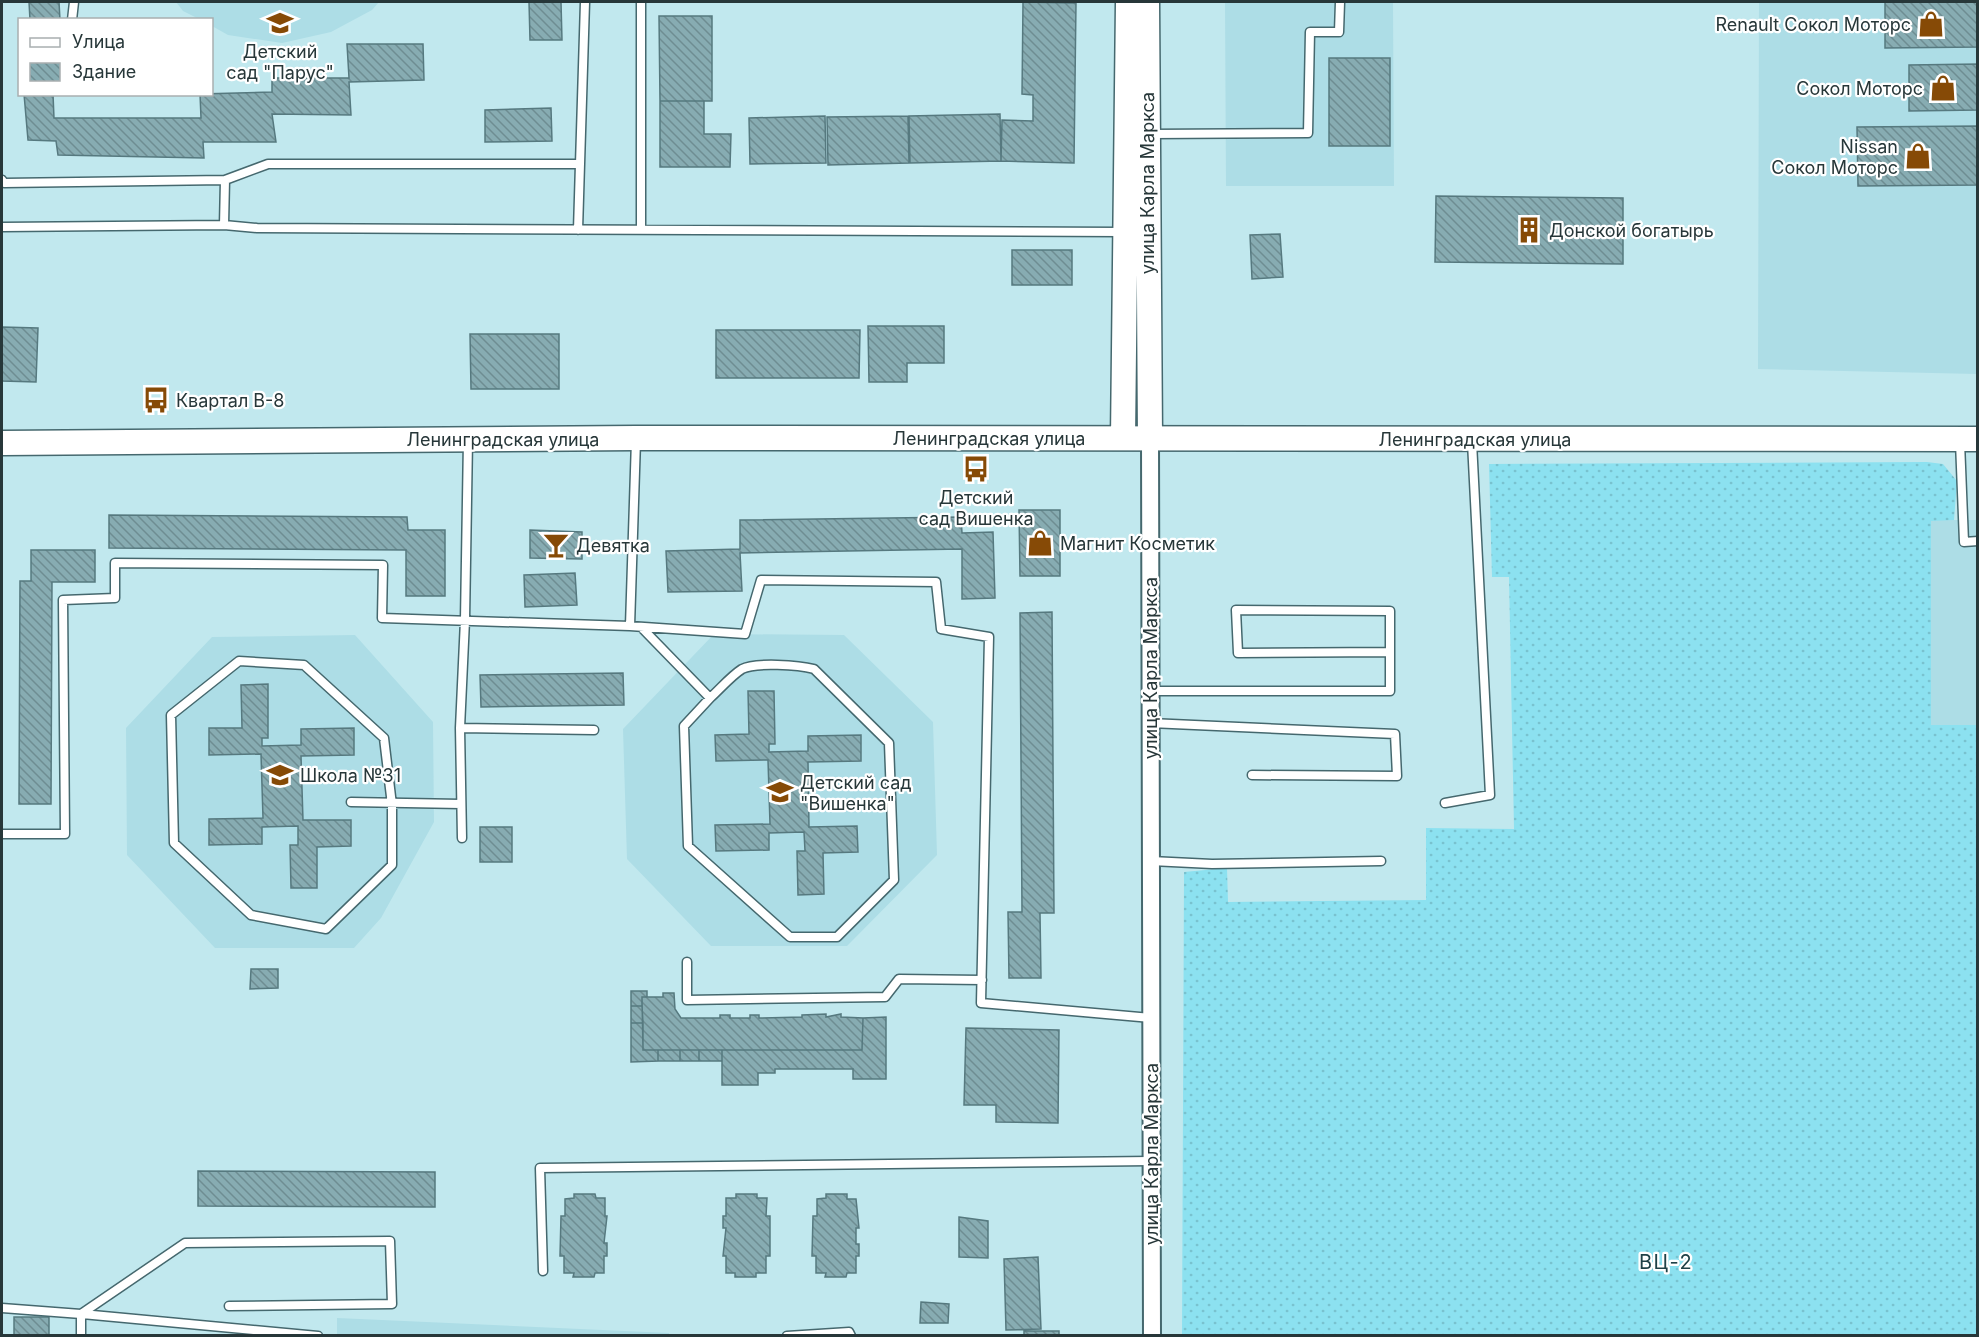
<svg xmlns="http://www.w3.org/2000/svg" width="1979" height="1337" font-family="Inter,sans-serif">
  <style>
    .built { fill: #addde6 }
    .grass { fill: url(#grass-dots) }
    .building { fill: url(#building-back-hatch); stroke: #56797f; stroke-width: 1.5 }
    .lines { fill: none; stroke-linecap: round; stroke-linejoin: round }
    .lane-casing { stroke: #45686e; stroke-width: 11 }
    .street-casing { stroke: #45686e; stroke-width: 20 }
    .secondary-casing { stroke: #45686e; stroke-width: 27 }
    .lane { stroke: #fff; stroke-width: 8 }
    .street { stroke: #fff; stroke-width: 16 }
    .secondary { stroke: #fff; stroke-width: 24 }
    .labels { text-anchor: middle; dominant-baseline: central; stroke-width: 4.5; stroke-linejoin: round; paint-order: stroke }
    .poi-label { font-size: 18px; fill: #273739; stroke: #fff; text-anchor: start }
    .street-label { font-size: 18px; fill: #273739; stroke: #fff }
    .neighbourhood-label { font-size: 20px; letter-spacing: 1.5px; fill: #1f4147; stroke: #fff }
  </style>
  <defs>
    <pattern id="grass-dots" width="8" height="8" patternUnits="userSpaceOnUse" patternTransform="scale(1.5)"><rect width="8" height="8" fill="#8ce1f0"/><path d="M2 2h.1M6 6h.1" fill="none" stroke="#79c2cf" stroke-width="1.8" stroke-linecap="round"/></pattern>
    <pattern id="building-back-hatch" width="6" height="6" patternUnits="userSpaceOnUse" patternTransform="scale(1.5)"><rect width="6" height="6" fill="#87acb2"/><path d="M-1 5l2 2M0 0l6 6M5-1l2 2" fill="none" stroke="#6e8d92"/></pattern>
  </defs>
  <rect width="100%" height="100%" fill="#c1e8ee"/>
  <path class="built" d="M176,2H379L372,10L331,32L282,43L228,35L212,26V20L199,19L183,11Z
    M1225,2H1393L1394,186H1226Z
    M1759,2H1977V374L1758,369Z
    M1931,520H1977V725L1931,726Z
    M714,634L844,635L933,722L937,855L847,946H711L627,859L623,729Z
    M355,635L433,722L434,822L381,918L354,948H215L127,855L126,728L212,637Z
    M337,1318L669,1333V1335H337Z"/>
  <path class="grass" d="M1927,462L1943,464L1957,481L1954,520L1931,521V725H1978L1977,1335L1182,1336L1184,872L1227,868L1228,902L1426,900V828L1514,829L1509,577H1492L1489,464Z"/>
  <path class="building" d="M29,2H59L60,20H30Z
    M529,2H561L562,40H530Z
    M1023,2L1076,3L1074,163L1001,161L1002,120L1033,121V95L1022,94Z
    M1885,2H1978V47L1885,48Z
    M659,16H712V101H660Z
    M347,44H423L424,80L349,82L351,115L272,114L276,142H203L204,158L58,155L56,141L28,140L24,94H53L54,118H201L200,94L272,92V78H349Z
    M1329,58H1390V146H1329Z
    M1978,64V110L1909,111V65Z
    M660,101H704V134H731L730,167H660Z
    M551,108L552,141L485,142V110Z
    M1000,114L1001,161L910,163L909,116Z
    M825,116L826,163L750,164L749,118Z
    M908,116L909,163L828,165L827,117Z
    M1978,126V185L1858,186L1857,127Z
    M1436,196L1623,198V264L1435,262Z
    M1280,234L1283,277L1252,279L1250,235Z
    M1012,250H1072V285H1012Z
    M868,326H944V363H907V382H869Z
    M2,327L38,328L36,382L2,381Z
    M716,330H860L859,378H716Z
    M470,334H559V389H471Z
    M1019,510H1060V576H1020Z
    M109,515L407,517L408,530H445V596H406V550L109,548Z
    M961,517L962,533L993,532L995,598L962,599V549L740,553L742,591L668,592L666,551L740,549V520Z
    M530,530L582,532V559L530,558Z
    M31,550H95V582H52L51,804H19L20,581H31Z
    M575,573L577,605L525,607L524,575Z
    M1052,612L1054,913H1040L1041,978H1009L1008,912H1022L1020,613Z
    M623,673L624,705L481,707L480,675Z
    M268,684V738H262V746L301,745V729L354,728V755L301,756L303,820H351V846L317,847V888H291L290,845H298V826L262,827V844L209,845V819L263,818L261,754L209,755V728H242L241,685Z
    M748,691H774L775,744H769V752L808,751V736L861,735V761L808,762L809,827L857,826L858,852L823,853L824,894L798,895L797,851H805L804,832L769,833V850L716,851L715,825L770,824L768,760L716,761L715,735L749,734Z
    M480,827H512V862H480Z
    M251,969H278V988L250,989Z
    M631,991H647V997H642V1006H631Z
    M663,993H674L675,1009L681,1018H720V1015H730V1018H750V1015H759V1018L802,1017V1015L826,1014V1017L841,1014V1017L863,1018L862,1050H643L642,997H663Z
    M631,1006H642L643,1023H631Z
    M886,1017V1079H853V1069H775V1073H758V1085H722V1050H862L863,1018Z
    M631,1023H643V1050H658V1061L631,1062Z
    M966,1028L1059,1030L1058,1123L996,1122V1105H964Z
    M658,1050H680V1061H658Z
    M680,1050H699V1061H680Z
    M699,1050H722V1061H699Z
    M198,1171L435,1172V1207L198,1206Z
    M574,1194H595L596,1198H605V1216H607L604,1243H607V1256H604V1273H595L594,1277H573L574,1273H564V1256H560L561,1216H565V1199L574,1198Z
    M736,1194H757V1198H767L766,1216H770V1256H766V1273H756V1277H735V1273H726V1256H723L726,1228H723V1216H726V1198H736Z
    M826,1194H847V1199H856L859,1228H856V1244H859V1256H856V1273H847L846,1277H825L826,1273H816V1256H812L813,1216H817V1199L826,1198Z
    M959,1217L988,1221V1258L959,1257Z
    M1038,1257L1041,1329L1006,1330L1004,1259Z
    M921,1302L949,1304L948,1323H920Z
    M14,1317H49V1336H14Z
    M1024,1331H1059V1336H1024Z"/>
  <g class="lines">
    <g class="lane-casing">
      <path id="lane" d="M72,20L74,2
        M1151,134L1308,133L1310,32H1339L1340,2
        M580,164L585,2
        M2,180L4,183L225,180L224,225
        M225,180L268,164H580L578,230
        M2,227L224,225L257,228L1122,232
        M641,230V2
        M1960,442L1964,542L1978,541
        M1236,610L1390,611V652L1238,653Z
        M630,626L636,440
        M641,627L710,698L684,726L688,846L790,937H837L894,880L889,743L814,669C799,665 755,662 742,669C731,676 720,689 710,698
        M239,661L304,665L384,738L392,805V865L326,929L251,915L174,843L171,715Z
        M1150,691H1390V652
        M1150,723L1395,734L1397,776L1252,775
        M460,728L594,730
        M351,802L461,804
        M1445,803L1490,795L1472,442
        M2,834H65L63,600L115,598V563L383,565L382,618L630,626L745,634L761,580L936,582L941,629L989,637L981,1003L1151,1018
        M462,838L460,728L465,620L468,440
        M1151,861L1212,864L1381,861
        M687,962V1000L885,997L899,979L982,980
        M543,1271L540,1168L1151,1161
        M2,1308L81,1314V1336
        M81,1314L185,1243L390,1241L392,1304L229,1306
        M82,1314L318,1336
        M787,1336L849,1332L851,1336"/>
    </g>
    <g class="street-casing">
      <path id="street" d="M1150,438L1152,1336"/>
    </g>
    <g class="secondary-casing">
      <path id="secondary" d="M1147,2L1150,438
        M1123,438L1128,2
        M2,443L636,438L1978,439"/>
    </g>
    <use href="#lane" class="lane"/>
    <use href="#street" class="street"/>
    <use href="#secondary" class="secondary"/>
  </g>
  <defs>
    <g id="school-bare" transform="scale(2.07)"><path d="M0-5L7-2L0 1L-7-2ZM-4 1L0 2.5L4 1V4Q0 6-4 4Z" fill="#864a06" stroke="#fff" stroke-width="2.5" paint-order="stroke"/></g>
    <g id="shop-bare" transform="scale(2.07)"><path d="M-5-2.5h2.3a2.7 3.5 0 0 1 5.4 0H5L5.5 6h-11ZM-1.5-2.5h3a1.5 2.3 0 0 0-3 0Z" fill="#864a06" stroke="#fff" stroke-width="2.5" paint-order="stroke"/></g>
    <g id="building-bare" transform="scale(2.07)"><path d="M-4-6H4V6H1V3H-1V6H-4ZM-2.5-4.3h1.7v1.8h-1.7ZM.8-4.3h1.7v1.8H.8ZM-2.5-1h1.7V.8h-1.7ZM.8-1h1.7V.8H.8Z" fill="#864a06" stroke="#fff" stroke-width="2.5" paint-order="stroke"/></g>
    <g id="bus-bare" transform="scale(2.07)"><path d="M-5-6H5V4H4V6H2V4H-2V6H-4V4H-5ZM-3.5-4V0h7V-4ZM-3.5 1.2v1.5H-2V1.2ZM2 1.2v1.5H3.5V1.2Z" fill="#864a06" stroke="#fff" stroke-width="2.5" paint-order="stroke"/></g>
    <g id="bar-bare" transform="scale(2.07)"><path d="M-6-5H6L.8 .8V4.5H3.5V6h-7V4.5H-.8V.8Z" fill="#864a06" stroke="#fff" stroke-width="2.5" paint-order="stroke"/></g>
  </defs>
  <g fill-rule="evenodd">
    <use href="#school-bare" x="280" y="23"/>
    <use href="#shop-bare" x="1931" y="24"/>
    <use href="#shop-bare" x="1943" y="88"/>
    <use href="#shop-bare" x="1918" y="156"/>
    <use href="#building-bare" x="1529" y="230"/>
    <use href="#bus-bare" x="156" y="400"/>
    <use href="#bus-bare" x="976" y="469"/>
    <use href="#shop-bare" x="1040" y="543"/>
    <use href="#bar-bare" x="556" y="545"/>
    <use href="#school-bare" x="280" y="775"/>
    <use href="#school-bare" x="780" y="792"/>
  </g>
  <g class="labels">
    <g class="poi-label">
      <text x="1911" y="24" text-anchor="end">Renault Сокол Моторс</text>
      <text x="280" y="51" text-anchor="middle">Детский<tspan x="280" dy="21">сад "Парус"</tspan></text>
      <text x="1923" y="88" text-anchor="end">Сокол Моторс</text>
      <text x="1898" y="146" text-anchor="end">Nissan<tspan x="1898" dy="21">Сокол Моторс</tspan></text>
      <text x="1549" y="230">Донской богатырь</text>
      <text x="176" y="400">Квартал В-8</text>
      <text x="976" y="497" text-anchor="middle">Детский<tspan x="976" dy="21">сад Вишенка</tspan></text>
      <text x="1060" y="543">Магнит Косметик</text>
      <text x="576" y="545">Девятка</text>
      <text x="300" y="775">Школа №31</text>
      <text x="800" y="782">Детский сад<tspan x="800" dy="21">"Вишенка"</tspan></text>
    </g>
    <g class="street-label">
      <text transform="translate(1147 183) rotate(-90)">улица Карла Маркса</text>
      <text x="989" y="438">Ленинградская улица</text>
      <text x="503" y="439">Ленинградская улица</text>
      <text x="1475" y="439">Ленинградская улица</text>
      <text transform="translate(1150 668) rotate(-90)">улица Карла Маркса</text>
      <text transform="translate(1151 1154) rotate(-90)">улица Карла Маркса</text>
    </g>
    <g class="neighbourhood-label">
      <text x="1666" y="1262">ВЦ-2</text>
    </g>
  </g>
  <rect width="1979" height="1337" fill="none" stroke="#273739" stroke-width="6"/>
  <rect x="18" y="18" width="195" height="78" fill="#ffffff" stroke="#a9afb0" stroke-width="1.5"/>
  <rect x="30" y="38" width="30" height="9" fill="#ffffff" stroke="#a9afb0" stroke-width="1.5"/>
  <text x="72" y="48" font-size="18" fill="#273739">Улица</text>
  <rect x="30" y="63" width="30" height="18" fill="url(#building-back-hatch)" stroke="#a9afb0" stroke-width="1.5"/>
  <text x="72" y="78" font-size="18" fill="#273739">Здание</text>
</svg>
